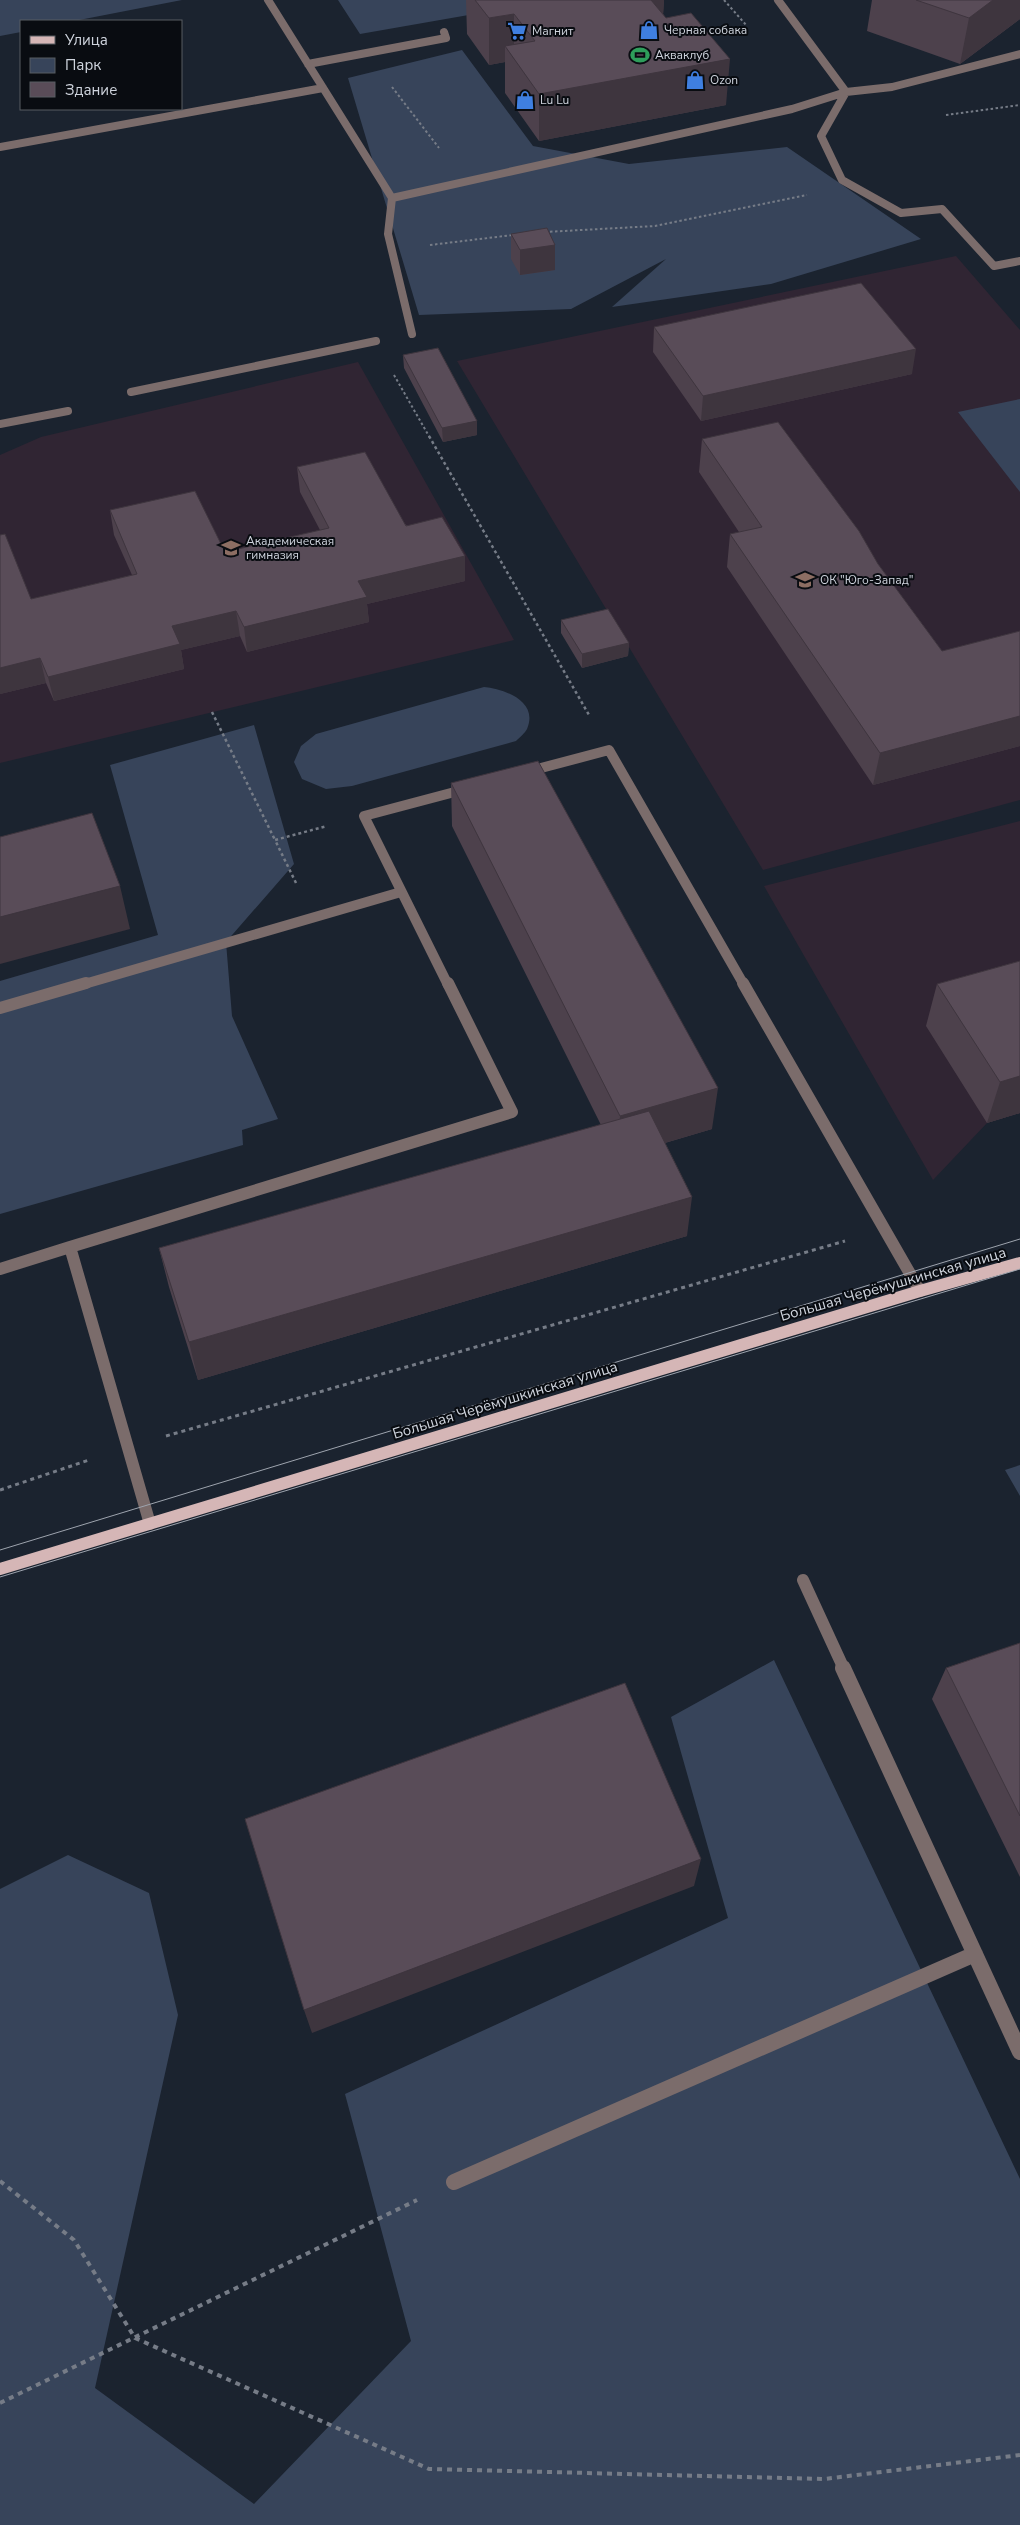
<svg xmlns="http://www.w3.org/2000/svg" width="1020" height="2525" font-family="'Nunito Sans',sans-serif">
  <style>
    .education { fill: #302533 }
    .green { fill: #37445a }
    .lines { fill: none; stroke-linecap: round; stroke-linejoin: round }
    .path-far3 { stroke: #767c87; stroke-width: 2; stroke-dasharray: 2.5 2.5; stroke-linecap: butt }
    .path-far2 { stroke: #767c87; stroke-width: 2.5; stroke-dasharray: 3 3; stroke-linecap: butt }
    .path-far1 { stroke: #767c87; stroke-width: 3; stroke-dasharray: 4 4; stroke-linecap: butt }
    .path { stroke: #767c87; stroke-width: 4; stroke-dasharray: 5 5; stroke-linecap: butt }
    .minor-far3 { stroke: #7b6c6b; stroke-width: 8 }
    .minor-far2 { stroke: #7b6c6b; stroke-width: 10 }
    .minor-far1 { stroke: #7b6c6b; stroke-width: 12 }
    .minor { stroke: #7b6c6b; stroke-width: 16 }
    .major { stroke: #d5b6b6; stroke-width: 12 }
    .tram { stroke: #9ea4ae; stroke-width: 1 }
    .wall { fill: #4d414c }
    .shaded-wall { fill: #3e353e }
    .building { fill: #594c58; stroke: #3e353e }
    .labels { text-anchor: middle; dominant-baseline: central; stroke-width: 4; stroke-linejoin: round; paint-order: stroke }
    .far-poi-label { font-size: 12px; fill: #cfd4dd; stroke: #090c11; text-anchor: start }
    .street-label { font-size: 15px; fill: #cfd4dd; stroke: #090c11 }
  </style>
  <rect width="100%" height="100%" fill="#1b232f"/>
  <path class="education" d="M956,256L1020,330V800L763,870L457,361Z
    M358,362L514,640L0,763V455L41,437Z
    M1020,821V1113L987,1123L933,1180L764,886Z"/>
  <path class="green" d="M0,0H182L74,21H21V32L0,36Z
    M338,0H554L360,34Z
    M462,50L533,146L629,164L787,147L921,239L771,284L612,307L666,259L571,309L419,315L348,78Z
    M1020,399V492L958,412Z
    M484,687C504,689 539,701 527,729C525,733 519,738 516,741L352,786L326,789L302,779L294,762L301,746L316,734Z
    M254,725L294,864L226,942L232,1016L278,1119L242,1130L243,1145L0,1214V981L158,935L110,765Z
    M1020,1465V1496L1005,1470Z
    M774,1660L1020,2179V2525H0V1889L68,1855L149,1893L178,2015L95,2388L254,2504L411,2341L345,2094L728,1918L671,1717Z"/>
  <g class="lines">
    <path class="path-far3" d="M724,0L747,26
      M392,87L439,148
      M946,115L1020,105
      M545,232L655,226L807,195
      M430,245L513,235
      M394,375L430,438"/>
    <path class="path-far2" d="M429,436L589,715
      M212,712L275,840
      M296,883L275,840L327,826"/>
    <path class="path-far1" d="M166,1436L845,1241
      M0,1490L89,1460"/>
    <path class="path" d="M0,2181L74,2240L135,2338L429,2469L824,2479L1020,2455
      M0,2403L417,2200"/>
    <path class="minor-far3" d="M268,0L392,198L388,234L412,334
      M778,0L846,92L892,87L1020,54
      M308,64L446,38L444,32
      M846,92L821,136L842,180L901,213L942,209L994,266L1020,261
      M0,147L323,88
      M392,198L792,109L846,92
      M131,392L376,341
      M0,424L68,411"/>
    <path class="minor-far2" d="M526,772L609,750L744,985
      M81,985L401,892
      M448,985L364,816L466,789"/>
    <path class="minor-far1" d="M743,983L920,1291
      M0,1008L86,983
      M70,1247L512,1112L448,983
      M0,1269L70,1247L150,1524
      M803,1580L844,1669"/>
    <path class="minor" d="M843,1668L1020,2052
      M454,2182L975,1954"/>
    <path class="major" d="M0,1569L920,1291L1020,1263"/>
    <path class="tram" d="M0,1550L1020,1239
      M0,1577L1020,1269"/>
  </g>
  <path class="wall" d="M466,0H664L663,14L726,105L539,141L505,93V62L489,65L467,34Z
    M872,0H1020V19L960,64L867,31Z
    M511,234L555,245V270L520,275L511,259Z
    M654,327L912,374L701,421L653,352Z
    M403,355L477,435L443,442L404,368Z
    M702,439L878,564L942,651L1020,631V746L873,785L727,567L730,534L739,532L699,472Z
    M297,467L465,556V581L367,604L369,622L247,652L240,636L181,650L184,669L54,701L46,683L0,694V535L31,599L132,575L114,535L110,510L225,552L320,530L300,492Z
    M561,620L629,643L628,656L582,668L561,633Z
    M451,783L712,1129L665,1143L687,1236L198,1380L169,1287L159,1248L601,1125L452,826Z
    M1020,961V1113L987,1123L926,1026L937,984Z
    M1020,1643V1877L932,1699L946,1668Z"/>
  <path class="shaded-wall" d="M644,0H664L662,34Z
    M993,0H1020V19L960,64L969,18Z
    M514,14V59L505,46V62L489,65V18Z
    M730,59L726,105L539,141V94Z
    M555,245V270L520,275V250Z
    M916,349L912,374L701,421L703,396Z
    M477,421V435L443,442L442,428Z
    M465,556V581L367,604L369,622L247,652L244,627L358,581Z
    M236,611L240,636L181,650L184,669L54,701L48,677L172,626Z
    M629,643L628,656L582,668V654Z
    M40,658L46,683L0,694V668Z
    M1020,716V746L873,785L880,753Z
    M120,886L130,929L0,964V917Z
    M1020,1076V1113L987,1123L1000,1082Z
    M718,1088L712,1129L617,1157L620,1116Z
    M692,1197L687,1236L198,1380L189,1342Z
    M701,1859L694,1886L312,2033L304,2010Z"/>
  <path class="building" d="M475,0H651L666,18L691,13L730,59L539,94L505,46L535,41L514,14L489,18Z
    M916,0H993L969,18Z
    M547,228L555,245L520,250L511,234Z
    M861,283L916,349L703,396L654,327Z
    M438,348L477,421L442,428L403,355Z
    M778,422L859,531L878,564L942,651L1020,631V716L880,753L730,534L762,527L702,439Z
    M365,452L406,526L442,517L465,556L358,581L367,597L244,627L236,611L172,626L180,644L48,677L40,658L0,668V535L5,534L31,599L137,574L110,510L195,491L225,552L329,528L297,467Z
    M608,609L629,643L582,654L561,620Z
    M538,761L718,1088L620,1116L451,783Z
    M92,813L120,886L0,917V837Z
    M1020,961V1076L1000,1082L937,984Z
    M649,1111L692,1197L189,1342L159,1248Z
    M1020,1643V1816L946,1668Z
    M625,1683L701,1859L304,2010L245,1819Z"/>
  <defs>
    <g id="shop-bare" transform="scale(1.5)"><path d="M-5-2.5h2.3a2.7 3.5 0 0 1 5.4 0H5L5.5 6h-11ZM-1.5-2.5h3a1.5 2.3 0 0 0-3 0Z" fill="#3f7fe0" stroke="#090c11" stroke-width="2.5" paint-order="stroke"/></g>
    <g id="supermarket-bare" transform="scale(1.5)"><path d="M-6-5.5h2.5l.6 2H6L4.5 2H-2.5L-4.4-4H-6ZM-1.5 3.2a1.3 1.3 0 1 0 .1 0ZM3 3.2a1.3 1.3 0 1 0 .1 0Z" fill="#3f7fe0" stroke="#090c11" stroke-width="2.5" paint-order="stroke"/></g>
    <g id="stadium-bare" transform="scale(1.5)"><path d="M0-5a6.5 5 0 1 0 0 10a6.5 5 0 1 0 0-10ZM-3.5-1.8h7v3.6h-7Z" fill="#2e9e5b" stroke="#090c11" stroke-width="2.5" paint-order="stroke"/></g>
    <g id="school-bare" transform="scale(1.5)"><path d="M0-5L7-2L0 1L-7-2ZM-4 1L0 2.5L4 1V4Q0 6-4 4Z" fill="#8d6e63" stroke="#090c11" stroke-width="2.5" paint-order="stroke"/></g>
  </defs>
  <g fill-rule="evenodd">
    <use href="#shop-bare" x="649" y="30"/>
    <use href="#supermarket-bare" x="517" y="31"/>
    <use href="#stadium-bare" x="640" y="55"/>
    <use href="#shop-bare" x="695" y="80"/>
    <use href="#shop-bare" x="525" y="100"/>
    <use href="#school-bare" x="231" y="548"/>
    <use href="#school-bare" x="805" y="580"/>
  </g>
  <g class="labels">
    <g class="far-poi-label">
      <text x="664" y="30">Черная собака</text>
      <text x="532" y="31">Магнит</text>
      <text x="655" y="55">Акваклуб</text>
      <text x="710" y="80">Ozon</text>
      <text x="540" y="100">Lu Lu</text>
      <text x="246" y="541">Академическая<tspan x="246" dy="14">гимназия</tspan></text>
      <text x="820" y="580">ОК "Юго-Запад"</text>
    </g>
    <g class="street-label">
      <text transform="translate(893 1284) rotate(-16)">Большая Черёмушкинская улица</text>
      <text transform="translate(505 1400) rotate(-17)">Большая Черёмушкинская улица</text>
    </g>
  </g>
  <rect x="20" y="20" width="162" height="90" fill="#090c11" stroke="#585c63"/>
  <rect x="30" y="36" width="25" height="8" fill="#d5b6b6" stroke="#585c63"/>
  <text x="65" y="45" font-size="15" fill="#cfd4dd">Улица</text>
  <rect x="30" y="58" width="25" height="15" fill="#37445a" stroke="#585c63"/>
  <text x="65" y="70" font-size="15" fill="#cfd4dd">Парк</text>
  <rect x="30" y="82" width="25" height="15" fill="#594c58" stroke="#585c63"/>
  <text x="65" y="95" font-size="15" fill="#cfd4dd">Здание</text>
</svg>
